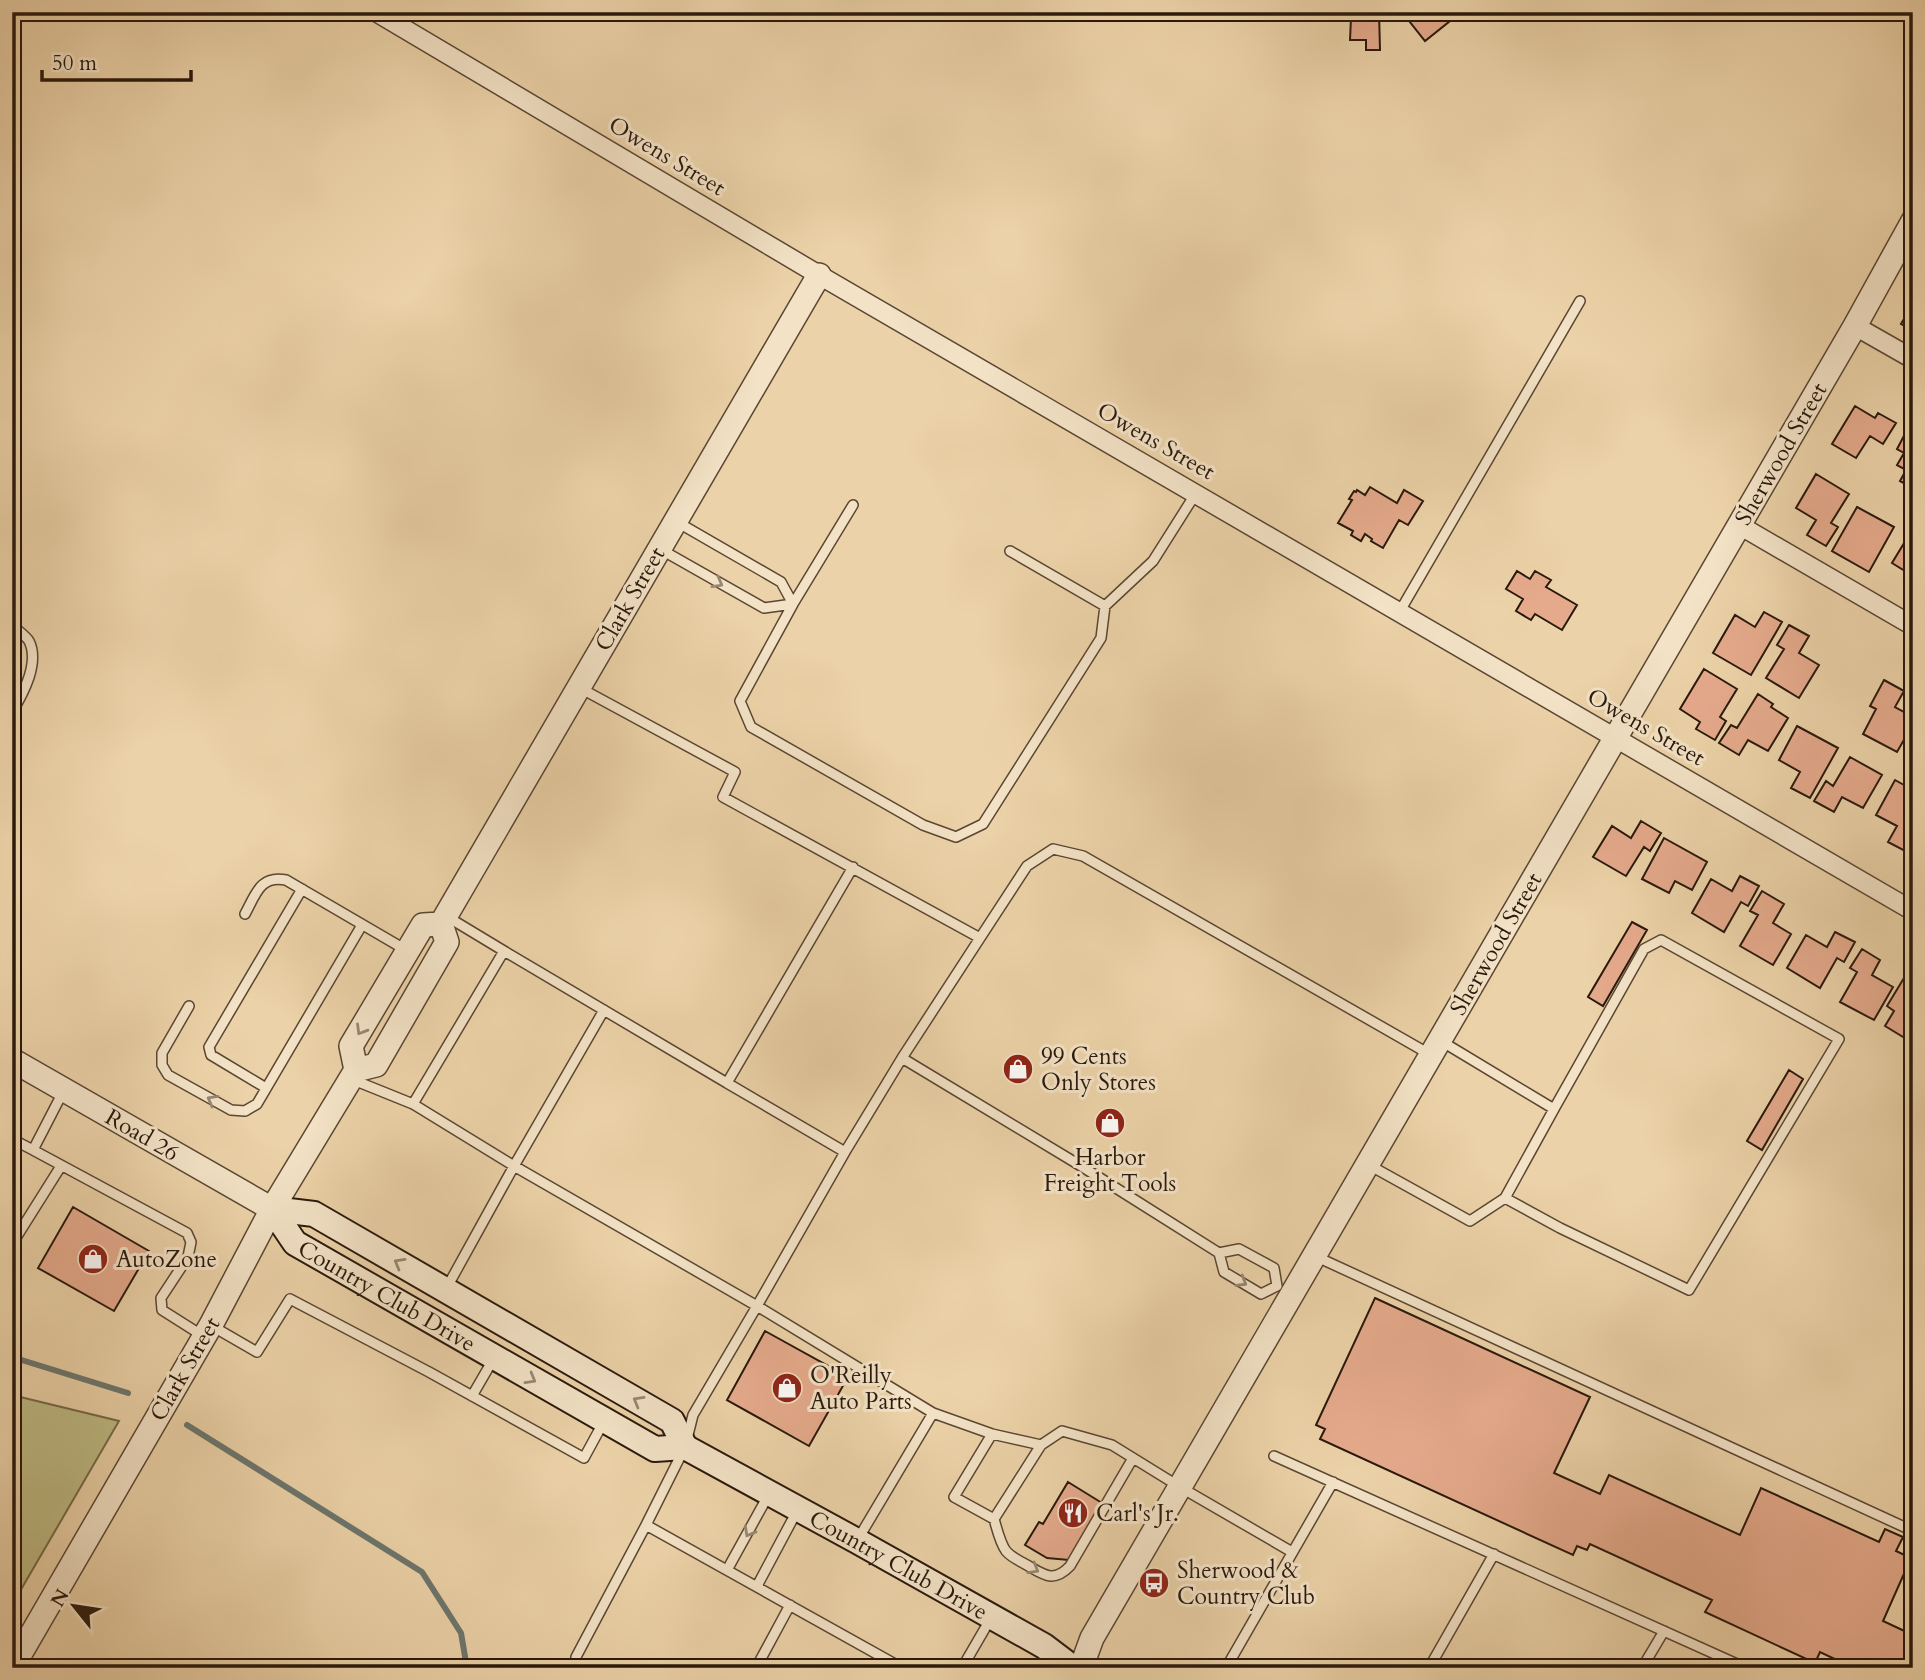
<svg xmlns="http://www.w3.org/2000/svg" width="1925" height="1680" font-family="Cardo,serif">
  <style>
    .green { fill: #beba83; stroke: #746948; stroke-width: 2 }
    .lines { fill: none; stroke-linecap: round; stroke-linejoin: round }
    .stream { stroke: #6d776e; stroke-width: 6 }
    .building { fill: #e5aa8c; stroke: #29180c; stroke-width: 2 }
    .service-casing { stroke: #5a4633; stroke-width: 12 }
    .minor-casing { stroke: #5a4633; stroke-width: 21 }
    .tertiary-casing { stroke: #5a4633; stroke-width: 26 }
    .secondary-casing { stroke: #29180c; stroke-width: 28 }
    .service { stroke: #f3e2c6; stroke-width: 9 }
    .minor { stroke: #f3e2c6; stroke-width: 18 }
    .tertiary { stroke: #f3e2c6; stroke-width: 23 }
    .secondary { stroke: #f3e2c6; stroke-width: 24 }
    .oneway { stroke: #988772 }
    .labels { text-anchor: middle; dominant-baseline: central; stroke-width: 6; stroke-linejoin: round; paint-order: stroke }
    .street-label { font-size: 23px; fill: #29180c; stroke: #f3e2c6 }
    .poi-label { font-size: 23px; fill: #29180c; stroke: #f3e2c6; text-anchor: start }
  </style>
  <rect width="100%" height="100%" fill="#ecd2a8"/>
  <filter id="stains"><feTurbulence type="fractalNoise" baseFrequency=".00286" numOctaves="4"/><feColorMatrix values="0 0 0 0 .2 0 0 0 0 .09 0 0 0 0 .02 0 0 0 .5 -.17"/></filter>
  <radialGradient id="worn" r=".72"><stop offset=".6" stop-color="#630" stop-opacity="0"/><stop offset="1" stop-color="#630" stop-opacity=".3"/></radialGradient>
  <path class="green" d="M12,1395L119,1421L12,1605Z"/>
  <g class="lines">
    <path class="stream" d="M12,1357L128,1393
      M187,1425L422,1572L461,1633L467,1668"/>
  </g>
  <path class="building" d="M1346,12H1379L1380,50H1366V40H1350L1351,18H1346Z
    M1402,12H1443L1450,21L1425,41Z
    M1913,304V331L1901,324Z
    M1855,406L1875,418L1878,413L1896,423L1883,444L1870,436L1856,458L1832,444Z
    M1906,432L1913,436V488L1900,481L1906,470L1897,465L1904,453L1897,449Z
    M1816,474L1849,494L1831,523L1838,527L1826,546L1807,535L1816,520L1796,508Z
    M1370,487L1397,503L1404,490L1423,501L1408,525L1399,520L1383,548L1371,541L1372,539L1365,534L1361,541L1351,535L1353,531L1338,523L1352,500L1349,499L1354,491L1356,492L1357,490L1365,495Z
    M1857,507L1894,527L1869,572L1832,551Z
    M1912,530H1913V576L1892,563Z
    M1517,571L1530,579L1535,571L1551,580L1546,587L1577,605L1562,630L1535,614L1531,620L1516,611L1523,599L1506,589Z
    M1764,612L1782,622L1751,675L1713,653L1735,615L1755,627Z
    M1789,625L1809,636L1799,653L1819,665L1799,698L1766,678L1784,649L1777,645Z
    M1704,669L1737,689L1720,717L1726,721L1715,740L1696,729L1700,722L1680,709Z
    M1884,680L1904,691L1895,707L1913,717V724L1897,752L1863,734L1876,709L1870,706Z
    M1758,694L1773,704L1771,707L1788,718L1768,751L1748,740L1739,755L1719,743L1731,725L1737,728Z
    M1797,726L1838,748L1810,798L1791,788L1800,772L1779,760Z
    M1850,757L1882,775L1863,808L1842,797L1834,812L1814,801L1826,781L1833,786Z
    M1895,780L1913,790V843L1907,852L1888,842L1897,826L1876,815Z
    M1641,821L1661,833L1650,851L1644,847L1626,876L1593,857L1612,826L1631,838Z
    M1664,838L1707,862L1692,890L1675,881L1669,893L1642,879Z
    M1740,876L1759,886L1748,906L1741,902L1724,932L1692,913L1711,879L1732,891Z
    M1762,891L1784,904L1773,923L1791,934L1773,965L1740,946L1758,915L1750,911Z
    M1632,922L1647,930L1603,1006L1588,997Z
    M1835,932L1855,942L1844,962L1837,958L1820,988L1787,968L1806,935L1827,947Z
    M1862,949L1880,960L1872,975L1893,987L1874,1020L1840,1002L1857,972L1850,968Z
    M1907,973L1913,976V1043L1885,1026L1894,1011L1887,1006Z
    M1789,1070L1803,1079L1762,1150L1747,1141Z
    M73,1207L149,1251L114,1311L38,1268Z
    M1375,1298L1590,1397L1554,1473L1600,1494L1609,1475L1740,1535L1761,1488L1879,1542L1885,1529L1903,1537L1896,1551L1911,1558L1883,1621L1913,1635V1668H1854L1820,1652L1815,1663L1705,1612L1712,1600L1590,1544L1587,1550L1577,1546L1573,1555L1320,1439L1325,1429L1316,1425Z
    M765,1331L848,1377L809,1446L727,1400Z
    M1068,1482L1102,1503L1069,1560L1047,1558L1025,1545L1039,1522L1043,1524Z"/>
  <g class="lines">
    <g class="service-casing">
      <path id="service" d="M853,505L793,604L740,701L751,727L923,825L956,837L983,824L1101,638L1105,606
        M677,522L781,582L793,604
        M660,549L764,608L793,604
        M1010,551L1105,606L1153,561L1196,493
        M1400,611L1580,301
        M12,625C17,630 26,636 29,641C40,663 23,694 12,712
        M580,688L735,772L723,797L980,938L1027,866L1053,849L1083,856L1431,1055
        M245,914C256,894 260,875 286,880L406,950
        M980,938L902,1058L1081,1166L1219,1253L1224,1272L1261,1294L1277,1286
        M504,951L727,1083L853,867
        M189,1006L162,1053V1065L168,1075L231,1110L245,1111L257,1104L362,925
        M1441,1041L1554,1109L1505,1198L1560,1228L1689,1290L1839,1039L1661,940L1644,949L1554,1109
        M351,1079L413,1104L514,1166L604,1010
        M266,1088L211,1055L209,1047L302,889
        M64,1090L33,1150L187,1233L191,1242L188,1257L161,1298L162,1310L203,1336
        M413,1104L504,951L446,916
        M12,1139L33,1150
        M845,1152L902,1058
        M1369,1165L1470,1221L1505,1198
        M12,1244L61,1166
        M1219,1253L1239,1249L1274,1268L1277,1286
        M1317,1257L1913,1531
        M446,1289L514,1166L757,1306L845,1152L727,1083
        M212,1326L257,1352L290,1299L429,1372L584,1458L603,1423
        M472,1396L494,1358
        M992,1434L1041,1445
        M1274,1456L1746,1668
        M994,1519C997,1529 1000,1543 1006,1551C1011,1557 1018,1560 1025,1564C1043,1574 1053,1584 1070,1566L1133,1458
        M858,1539L933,1413L992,1434L954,1497L994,1519L1041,1445L1062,1431L1112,1445L1180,1487L1292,1552
        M727,1570L769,1494
        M757,1586L797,1511
        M576,1668V1657L646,1525
        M756,1668L790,1605
        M902,1668L646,1525L685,1447L693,1415L757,1306L933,1413
        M962,1668L991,1618
        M1226,1668L1333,1482
        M1429,1668L1494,1554
        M1642,1668L1664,1631"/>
    </g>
    <g class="minor-casing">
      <path id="minor" d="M376,12L819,275L1913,911
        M1855,326L1913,359
        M1739,525L1913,626"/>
    </g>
    <g class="tertiary-casing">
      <path id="tertiary" d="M12,1060L272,1209
        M356,1070L376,1065L447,942L441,924L819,275
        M12,1668L211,1325L272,1209L356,1070L351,1046L423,925L441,924
        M1081,1668L1092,1638L1855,326L1913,221"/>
    </g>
    <g class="secondary-casing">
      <g id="secondary">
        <path id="s1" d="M272,1209L295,1243L655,1449L685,1447L857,1541L1044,1646L1073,1668"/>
        <path d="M272,1209L314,1214L672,1421L685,1447"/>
      </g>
    </g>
    <use href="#service" class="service"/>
    <use href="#minor" class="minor"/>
    <use href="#tertiary" class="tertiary"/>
    <use href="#secondary" class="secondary"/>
  </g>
  <defs><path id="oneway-chevron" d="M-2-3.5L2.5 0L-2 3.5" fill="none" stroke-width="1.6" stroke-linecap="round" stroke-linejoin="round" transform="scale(1.75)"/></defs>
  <g class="oneway">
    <use href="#oneway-chevron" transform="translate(718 583) rotate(29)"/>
    <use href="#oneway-chevron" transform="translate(361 1030) rotate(121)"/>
    <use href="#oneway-chevron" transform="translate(212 1100) rotate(-151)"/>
    <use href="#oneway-chevron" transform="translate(399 1263) rotate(-150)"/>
    <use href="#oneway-chevron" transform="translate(1242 1282) rotate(31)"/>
    <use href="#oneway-chevron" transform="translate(531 1379) rotate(30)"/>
    <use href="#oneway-chevron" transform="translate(638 1401) rotate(-150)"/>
    <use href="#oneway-chevron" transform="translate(749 1532) rotate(119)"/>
    <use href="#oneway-chevron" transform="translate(1034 1569) rotate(30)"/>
  </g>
  <defs>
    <g id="shop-disc" transform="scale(1.575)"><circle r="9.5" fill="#8f2418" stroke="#f3e2c6"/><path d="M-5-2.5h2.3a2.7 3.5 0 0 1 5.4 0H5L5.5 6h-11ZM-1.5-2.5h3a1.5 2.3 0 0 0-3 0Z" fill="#fff"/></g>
    <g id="restaurant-disc" transform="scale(1.575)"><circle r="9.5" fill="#8f2418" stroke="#f3e2c6"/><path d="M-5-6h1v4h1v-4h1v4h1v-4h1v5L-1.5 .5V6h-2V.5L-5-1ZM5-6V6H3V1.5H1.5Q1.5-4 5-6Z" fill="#fff"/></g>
    <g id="bus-disc" transform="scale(1.575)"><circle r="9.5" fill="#8f2418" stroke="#f3e2c6"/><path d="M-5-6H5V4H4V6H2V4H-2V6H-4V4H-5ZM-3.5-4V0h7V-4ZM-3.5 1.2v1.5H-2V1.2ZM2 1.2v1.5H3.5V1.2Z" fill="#fff"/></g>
  </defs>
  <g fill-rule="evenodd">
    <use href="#shop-disc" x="1018" y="1069"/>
    <use href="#shop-disc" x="1110" y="1123"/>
    <use href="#shop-disc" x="93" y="1259"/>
    <use href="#shop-disc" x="787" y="1388"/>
    <use href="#restaurant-disc" x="1073" y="1513"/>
    <use href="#bus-disc" x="1154" y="1583"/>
  </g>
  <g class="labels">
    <g class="street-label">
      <text transform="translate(667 156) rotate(31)">Owens Street</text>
      <text transform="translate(1156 441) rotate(30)">Owens Street</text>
      <text transform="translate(1781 454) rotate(-60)">Sherwood Street</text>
      <text transform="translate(630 599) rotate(-60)">Clark Street</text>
      <text transform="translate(1646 727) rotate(30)">Owens Street</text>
      <text transform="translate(1496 944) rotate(-60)">Sherwood Street</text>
      <text transform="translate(142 1135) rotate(30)">Road 26</text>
      <text stroke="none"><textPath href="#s1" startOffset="147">Country Club Drive</textPath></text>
      <text transform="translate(185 1369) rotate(-60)">Clark Street</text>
      <text stroke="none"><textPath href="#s1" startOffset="730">Country Club Drive</textPath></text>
    </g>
    <g class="poi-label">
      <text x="1041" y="1056">99 Cents<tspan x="1041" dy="26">Only Stores</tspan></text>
      <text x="1110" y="1157" text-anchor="middle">Harbor<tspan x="1110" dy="26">Freight Tools</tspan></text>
      <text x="116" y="1259">AutoZone</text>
      <text x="810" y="1375">O'Reilly<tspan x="810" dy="26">Auto Parts</tspan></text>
      <text x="1096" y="1513">Carl's Jr.</text>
      <text x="1177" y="1570">Sherwood &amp;<tspan x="1177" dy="26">Country Club</tspan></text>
    </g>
  </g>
  <rect width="1925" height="1680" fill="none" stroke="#ecd2a8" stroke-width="42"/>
  <rect x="14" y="14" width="1897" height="1652" fill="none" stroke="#29180c" stroke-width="3.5"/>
  <rect x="21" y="21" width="1883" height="1638" fill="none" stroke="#29180c" stroke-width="2"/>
  <g transform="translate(74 1606) rotate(300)" stroke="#f3e2c6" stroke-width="5" paint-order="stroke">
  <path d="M0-5L12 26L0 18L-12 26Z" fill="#29180c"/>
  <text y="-10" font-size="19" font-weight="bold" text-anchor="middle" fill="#29180c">N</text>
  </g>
  <path d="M42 70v10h149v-10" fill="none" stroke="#29180c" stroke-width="3.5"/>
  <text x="52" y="70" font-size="21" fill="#29180c" stroke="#f3e2c6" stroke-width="5" paint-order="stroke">50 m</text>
  <rect width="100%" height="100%" filter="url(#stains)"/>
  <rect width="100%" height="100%" fill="url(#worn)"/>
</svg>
